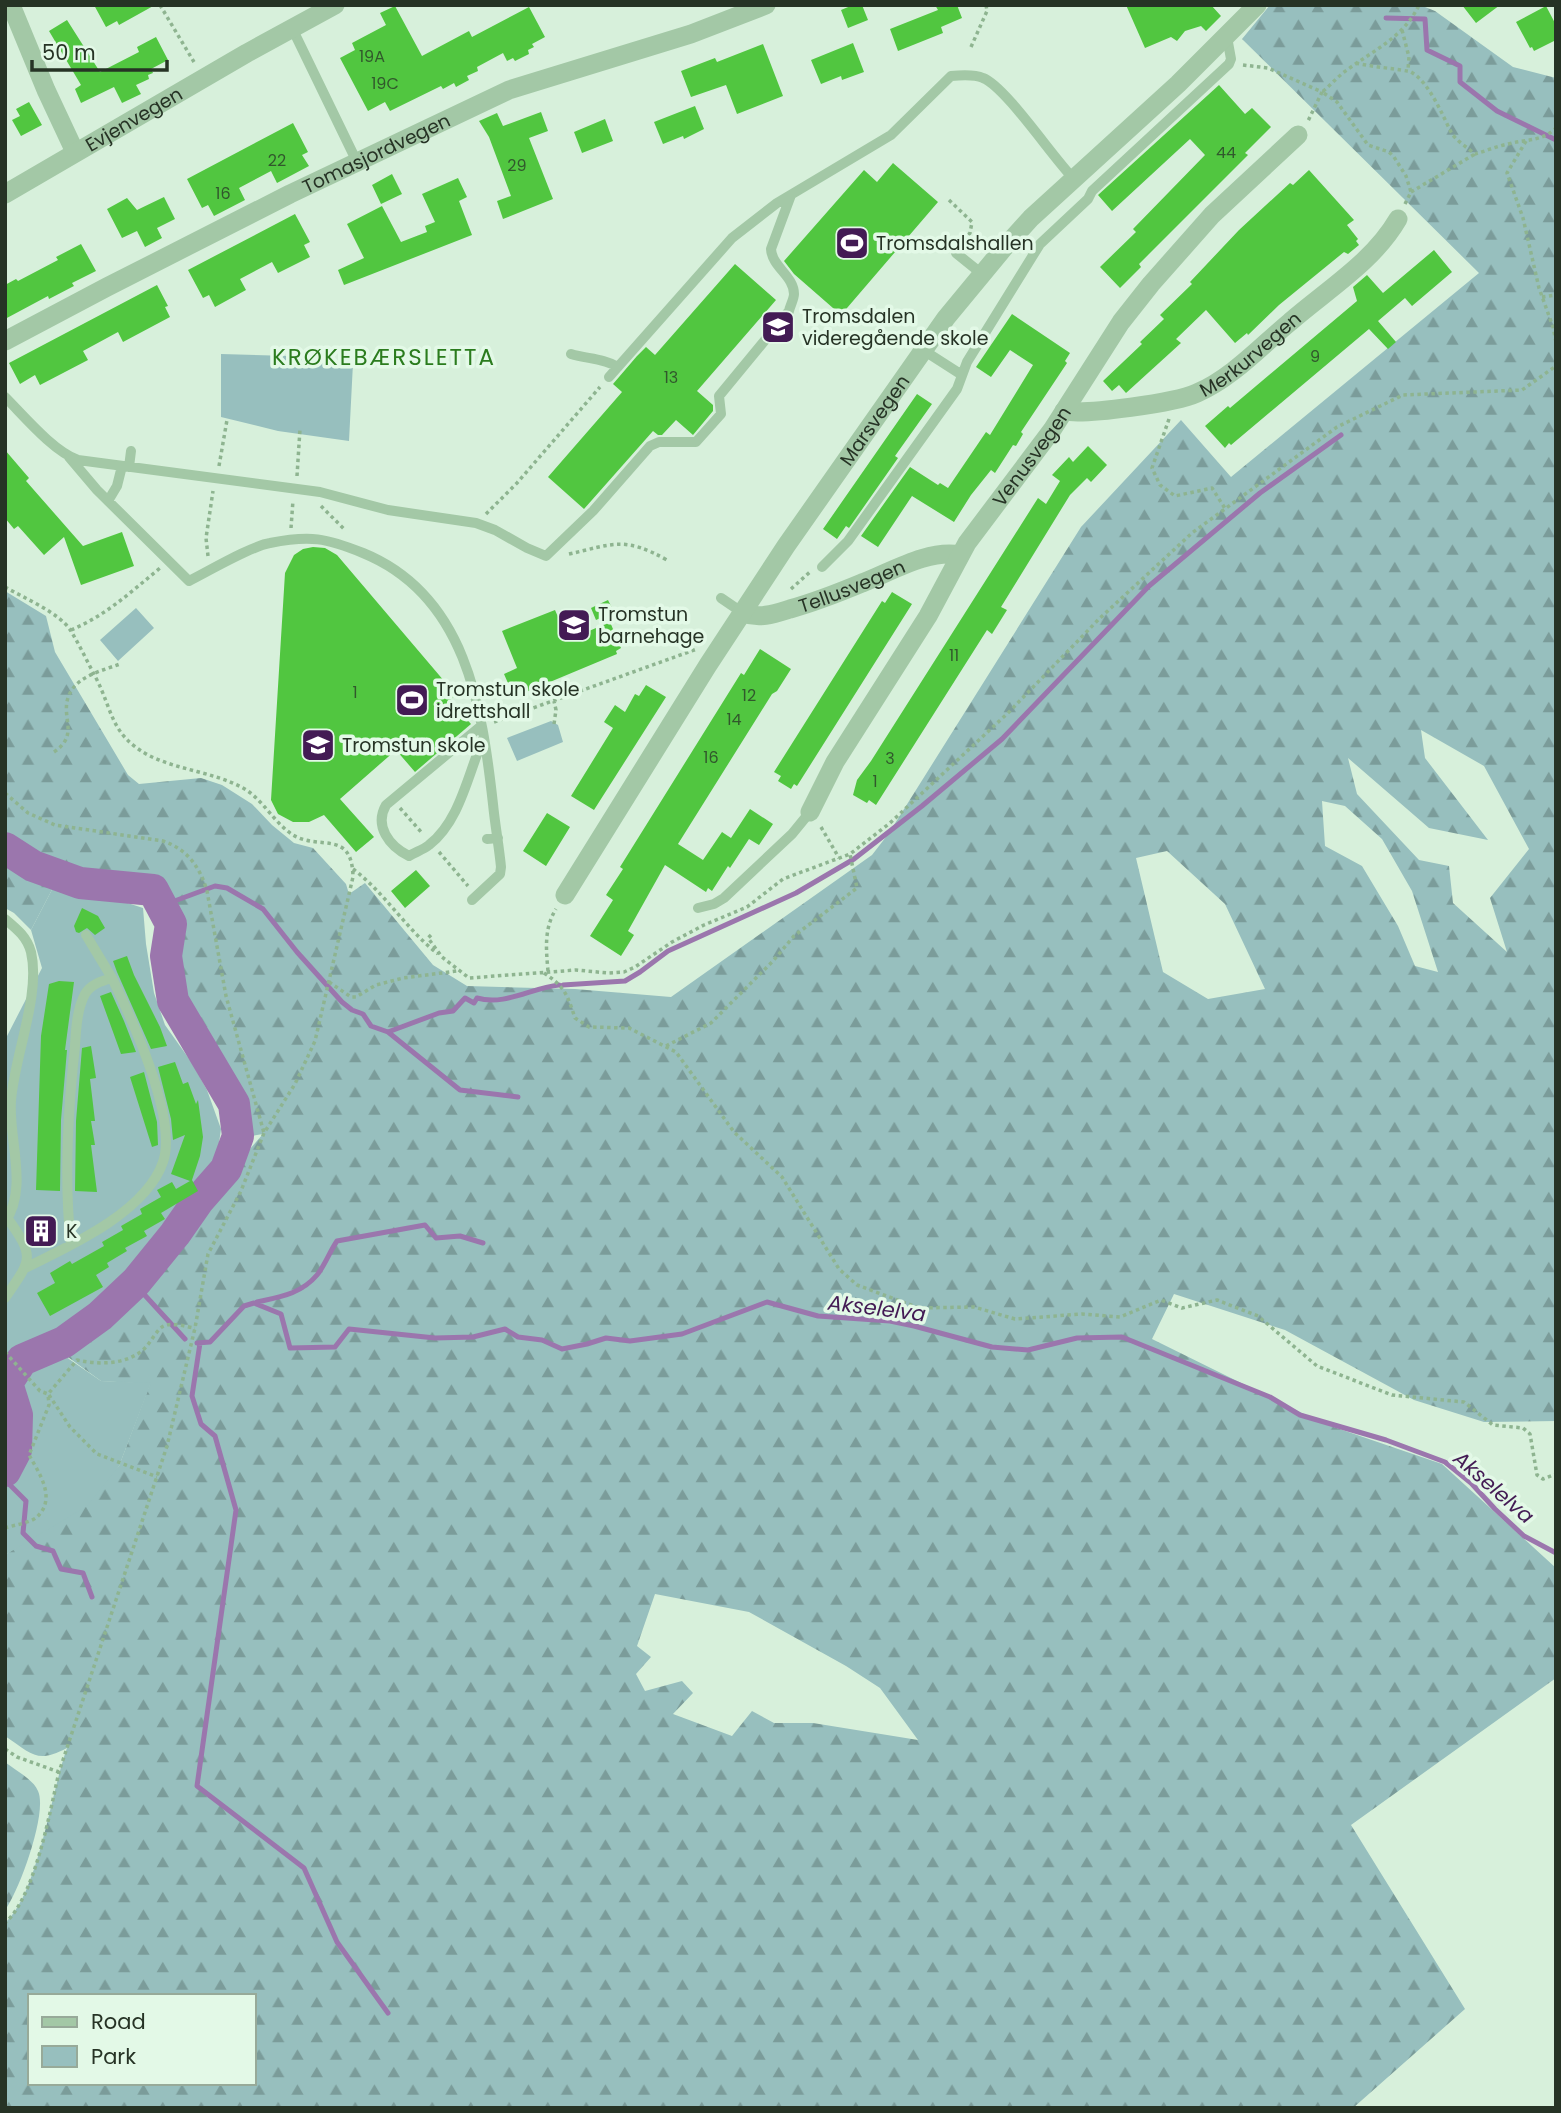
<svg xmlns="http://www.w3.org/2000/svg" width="1561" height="2113" font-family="Poppins,sans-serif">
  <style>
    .forest { fill: url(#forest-firs); fill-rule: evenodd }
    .park { fill: #97bfbe }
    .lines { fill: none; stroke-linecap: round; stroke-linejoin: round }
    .stream { stroke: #9b76ad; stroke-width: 5 }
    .river { stroke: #9b76ad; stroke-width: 32 }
    .building { fill: #51c640 }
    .path { stroke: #8eb490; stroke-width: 3.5; stroke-dasharray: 3.5 3.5; stroke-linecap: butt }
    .service { stroke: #a3c8a6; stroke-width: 10 }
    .minor { stroke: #a3c8a6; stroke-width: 19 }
    .tertiary { stroke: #a3c8a6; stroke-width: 19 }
    .labels { text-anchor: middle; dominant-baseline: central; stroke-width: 7; stroke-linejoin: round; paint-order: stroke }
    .number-label { font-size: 16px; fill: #31582c }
    .street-label { font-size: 19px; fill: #263325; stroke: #e3f9e7 }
    .poi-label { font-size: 19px; fill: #263325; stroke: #e3f9e7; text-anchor: start }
    .water-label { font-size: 21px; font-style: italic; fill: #431b54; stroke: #e3f9e7 }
    .quarter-label { font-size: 23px; letter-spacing: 2px; fill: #2b7c1e; stroke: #e3f9e7 }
  </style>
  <defs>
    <pattern id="forest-firs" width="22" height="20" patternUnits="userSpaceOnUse" patternTransform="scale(1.75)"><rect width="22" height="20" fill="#97bfbe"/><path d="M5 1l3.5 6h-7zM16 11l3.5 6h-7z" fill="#7b9c9a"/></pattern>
  </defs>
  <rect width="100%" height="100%" fill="#d7f0db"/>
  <path class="forest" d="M1270,5H1420L1435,11L1513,67L1556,78V1421L1484,1422L1414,1400L1285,1330L1174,1294L1152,1339L1322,1423L1442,1464L1556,1568V1678L1351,1825L1465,2009L1353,2108H5V1923C38,1894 51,1792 67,1748C37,1764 32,1754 5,1736V1555L27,1540L119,1466L150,1384L101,1381L65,1355L134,1302L183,1235L211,1206L237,1173L249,1150L263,1134L240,1138L236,1104L175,1000L167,956L172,923L154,888L82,880L35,862L5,844V591L46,616L55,652L128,775L139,784L201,778L222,785L252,804L272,825L294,843L313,848L346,884L349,894L365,883L433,965L467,986L575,989L671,997L872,855L889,833L1081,527L1181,420L1231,477L1479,273L1242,39ZM1421,730L1484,766L1529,849L1490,898L1507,952L1453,903L1449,866L1419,860L1357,794L1348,758L1429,828L1488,840L1425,758ZM1322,801L1345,806L1382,839L1412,891L1438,972L1415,966L1398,926L1362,866L1325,846ZM1167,851L1225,904L1265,989L1208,999L1163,972L1136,858ZM655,1594L749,1612L846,1666L880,1688L918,1740L813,1723H774L752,1711L732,1736L673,1714L693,1693L682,1681L645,1691L636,1674L651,1657L637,1646ZM30,1996H254V2083H30Z
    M5,851L57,880L31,930L14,913L5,908Z
    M5,1762C15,1770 34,1780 38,1791C48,1812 19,1892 5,1910Z"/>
  <path class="park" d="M221,354L290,356L353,363L349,441L278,431L221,417Z
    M136,608L154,628L118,661L100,640Z
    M551,721L558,725L563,742L517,761L507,738Z
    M57,880L143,908L146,944L154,993L165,1025L192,1063L207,1090L221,1129L218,1150L211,1173L126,1281L48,1336L69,1359L101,1381L151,1383L119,1466L87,1506L5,1555V1040L42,968L31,930Z"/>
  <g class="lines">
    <path class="stream" d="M1386,18L1425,19L1427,50L1460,66V82L1497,111L1556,140
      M161,906L215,886L227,888L263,909L297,952L342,1002L352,1010L363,1014L371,1026L388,1032L460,1090L518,1097
      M563,985L625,981L640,972L668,951L796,893L854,859L922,806L1002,739L1149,586L1260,493L1341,435
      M388,1032L439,1013L453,1011L465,998L474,1003L477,998C505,1006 531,988 559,985
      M139,1278L141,1291L185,1339
      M257,1302C280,1297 301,1294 317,1275C324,1267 330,1251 337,1241L425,1225L436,1238L460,1236L483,1243
      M197,1343L210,1342L244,1306L254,1303L281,1314L290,1348L335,1347L349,1329L435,1338L473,1337L505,1329L518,1337L542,1340L562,1349L587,1344L606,1338L630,1341L682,1334L767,1302L818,1316L890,1321L914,1326L992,1347L1028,1350L1077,1338L1122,1337L1270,1397L1300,1415L1386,1440L1445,1462L1471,1483L1495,1509L1524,1536L1556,1553
      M200,1343L192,1396L201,1424L215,1436L236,1510L197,1786L304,1868L337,1942L388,2013
      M5,1480L26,1501L23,1533L36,1546L53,1551L61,1569L83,1573L92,1597"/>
    <path class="river" d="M5,848L33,866L80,883L153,890L171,924L166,956L173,1001L234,1104L238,1136L226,1169L198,1201L175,1234L136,1282L100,1316L64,1342L22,1360L7,1383L17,1415L16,1450L5,1471"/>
  </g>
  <path class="building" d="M94,5H155L119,25L117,21L106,27Z
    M853,5H862L868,20L848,28L841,10Z
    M935,5H957L962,18L941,27L943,33L898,51L890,29L938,10Z
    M1126,5H1211L1221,16L1206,31L1201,26L1185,31L1177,41L1171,37L1145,48Z
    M1462,5H1500L1476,23Z
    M395,6L422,56L469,31L472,37L529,7L545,37L532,44L534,47L528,50L529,54L515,61L513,58L507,61L503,53L477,67L478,71L467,76L469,80L456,87L454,83L443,89L441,86L390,111L385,102L368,111L340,58L355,50L352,43L386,25L380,13Z
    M1546,6L1556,25V40L1534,51L1532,47L1530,48L1516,22Z
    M67,20L100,72L139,52L137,47L156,37L168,60L151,69L153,73L148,75L149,79L136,85L141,94L122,103L114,87L81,103L75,89L81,85L49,31Z
    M853,43L864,72L842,80L841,76L821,84L811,60Z
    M763,44L783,96L737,114L726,85L691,97L681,71L715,58L717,62Z
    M1219,85L1245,114L1252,108L1271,127L1245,153L1248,155L1139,264L1141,267L1120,288L1100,267L1136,232L1133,229L1205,155L1190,139L1112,211L1098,195Z
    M29,102L42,125L21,136L12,120L20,116L16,109Z
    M695,106L704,129L684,139L683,136L663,144L654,122Z
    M541,112L548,131L529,138L553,199L503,219L497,201L511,196L489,137L479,121L497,113L503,126Z
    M605,119L613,141L582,153L574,132Z
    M293,123L308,152L302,155L309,166L277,183L271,171L239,188L245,200L214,216L208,205L202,208L187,179Z
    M893,163L938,202L841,315L794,274L784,261L864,170L877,182Z
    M1309,170L1354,220L1347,225L1358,239L1356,241L1359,245L1348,254L1344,252L1279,305L1248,335L1247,333L1235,343L1206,310L1176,339L1181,343L1126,393L1119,385L1112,391L1103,381L1142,344L1140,342L1164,319L1160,315L1192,284L1190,282L1239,230L1290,183L1293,185Z
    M392,174L402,194L381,204L372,185Z
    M458,178L467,197L459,201L472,235L344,285L338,270L364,258L347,224L382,206L401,242L427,232L425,226L435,222L422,194Z
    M164,197L175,219L157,228L162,238L145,247L137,231L122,238L107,209L127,198L137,210Z
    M295,214L310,242L304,245L310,257L278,273L272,262L240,279L246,290L215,307L209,295L203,298L188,270Z
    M81,244L96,271L72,283L74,286L49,299L48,296L5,319V285L16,279L18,281L58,260L56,257Z
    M1434,250L1452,272L1412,306L1405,298L1378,321L1396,342L1388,349L1369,329L1231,445L1229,443L1225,448L1205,426L1228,406L1230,408L1357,301L1353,287L1367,275L1383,293Z
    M735,264L776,300L697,391L713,405V411L693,435L676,420L662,435H658L653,431L584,509L548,477L622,392L613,384L637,356L646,347L655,355Z
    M157,285L168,306L165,307L170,317L123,342L118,332L83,351L88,360L40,385L35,375L20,384L9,363Z
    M1012,314L1070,353L1065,361L1067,363L1021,432L1023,434L1016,446L1013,445L995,473L991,470L971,495L954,522L912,496L878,547L861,536L910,467L938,485L940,483L948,488L986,432L990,435L1033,365L1010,350L991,377L976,367Z
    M917,394L932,404L895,456L898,458L849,528L846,526L837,539L823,529Z
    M1088,446L1107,465L1091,482L1087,478L1070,495L1001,607L1007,610L992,634L987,630L876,805L869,800L867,803L853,795L857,780L871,761L1038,498L1046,504L1060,481L1052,475L1069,457L1073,462Z
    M5,450L29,478L26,481L83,546L122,532L134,566L81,585L64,537L44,555L18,526L14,529L5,518Z
    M313,547L325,548L337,555L456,695L450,700L471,724L415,772L396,750L340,799L374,837L356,852L324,815L309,822H293L278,814L271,800L285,573L294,555L303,549Z
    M892,592L912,604L797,786L794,784L791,789L778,781L781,776L774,772L882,601L885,603Z
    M608,600L614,612L596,620L591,608Z
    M555,610L568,640L610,622L621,648L616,651L617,654L514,697L504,674L517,668L502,631Z
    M760,649L791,669L777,691L772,694L678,844L703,860L722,832L731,838L750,809L773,824L759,845L749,839L730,868L728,866L712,891L708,888L706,892L665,865L628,931L634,935L621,956L590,936L613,900L606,895L623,869L620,867L741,673L744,675Z
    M646,685L666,697L594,810L571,796L613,728L604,722L615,705L625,712L635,694L639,696Z
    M547,813L570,827L546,866L523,851Z
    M416,870L430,886L405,908L391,891Z
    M82,908L98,916L105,928L95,935L87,928L79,933L76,932L74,926Z
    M127,956L134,975L160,1027L167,1046L151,1049L117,972L113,961Z
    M59,981L74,982L65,1050H67L61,1120L60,1191L36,1190L41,1036L49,984Z
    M111,992L124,1021L136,1052L121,1054L100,996Z
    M91,1046L96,1078L90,1079L95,1121H91L95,1145H91L97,1192L75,1191L76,1121L82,1048Z
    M175,1062L183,1084L188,1082L196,1104L198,1100L203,1137L200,1156L192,1180L198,1191L161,1213L165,1219L144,1231L147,1236L125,1248L127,1251L107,1263L109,1267L96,1275L103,1287L50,1316L37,1293L55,1283L50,1273L70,1261L72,1264L104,1246L102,1242L123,1230L121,1226L142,1214L140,1209L161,1197L157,1190L172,1182L176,1189L190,1181L171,1174L185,1135L173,1140L171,1119L158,1067Z
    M144,1072L157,1122L158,1145L152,1147L130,1077Z
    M45,1218L54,1234L37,1244L28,1228Z"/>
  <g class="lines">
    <path class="path" d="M160,5L194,62
      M1402,30L1409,57L1408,70
      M971,47L987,11L986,5
      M1356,63C1366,66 1406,70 1411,72C1429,82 1442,114 1451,132C1455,140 1468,148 1475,154C1486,151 1497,146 1508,144C1526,139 1541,142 1556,128
      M1243,65L1268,68L1322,92L1308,121
      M1526,141L1507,173L1523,218L1539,288L1553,327L1556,342
      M1411,192L1475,154
      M949,200L972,222L970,233L961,243
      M1405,204L1411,192L1406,176L1394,157L1389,152L1368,145L1337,102L1322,92C1331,85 1338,76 1347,70C1374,50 1404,37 1419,5
      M1542,297L1556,295
      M1169,419L1152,468L1160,485L1175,496L1212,488L1226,510
      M219,466L227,420
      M297,476L300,429
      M321,506L345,530
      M486,514L517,483L600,387
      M291,528L293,500
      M569,554C614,544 624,536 667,560
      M208,556L206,538L213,491
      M5,587C24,598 60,613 71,631C80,646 88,663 96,678C113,711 110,734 148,755C177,770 214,772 243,788C263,799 273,822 293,835C320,851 352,829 353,877L315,1041L295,1084L264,1133L241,1191L208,1254L195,1328L167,1446L59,1772C50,1811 35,1897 5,1923
      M791,589L811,571
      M71,630C105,616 131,592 160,568
      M494,722L697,649
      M554,724L556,710L554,701
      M54,752C82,733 57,715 71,691C81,675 104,670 120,664
      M5,793L28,813L55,825L163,841C187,849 200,867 207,891L226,996L264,1133
      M400,808L422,833
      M821,827L839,858
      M439,852L468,886
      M353,869C385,893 406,929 438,954
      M431,935L428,938L442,957L469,978L576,970L608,973L624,972L635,967L672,942L704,925L747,907L783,879L850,854L890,823L1009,712L1099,619L1192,533L1337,427L1403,395L1522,390L1556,366
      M548,971C546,949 544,928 556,909
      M544,973C565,987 567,994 575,1018L589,1027L629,1028L676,1052L734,1132L782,1177L839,1269L857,1285L919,1308L974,1307L1015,1319L1082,1314L1120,1317L1161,1300L1182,1308L1217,1300L1258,1316L1317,1366L1392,1395L1464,1402L1493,1425L1523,1428L1530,1434L1537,1475L1543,1479L1556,1474
      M329,982L351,997H356L376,985L403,978L457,971
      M666,1046L711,1023L773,961L794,936L857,888L850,854
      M5,1352L40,1391L48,1394L77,1360C98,1365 128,1365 145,1348C151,1342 156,1331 162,1327C170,1321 186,1327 195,1328
      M49,1395L70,1427L97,1454L157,1477
      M5,1528C14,1525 30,1523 37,1517C57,1498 39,1473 29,1455L49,1405L48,1394
      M5,1749L17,1757L59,1772"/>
    <path class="service" d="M292,28L357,162
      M956,253L982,274
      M923,350L962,375
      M571,354C587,359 603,358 618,367
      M609,377L732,238L777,203L891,135L951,76C961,75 974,74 983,78C1006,87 1053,158 1074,179
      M5,397C24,416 53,451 78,460L320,492L388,510L476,523L495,530L527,548L546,556L593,511L650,446L659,442H696L721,414L719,396L789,311C790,306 794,299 794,294C794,276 772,267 771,249L791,195
      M69,457L97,490L189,581C209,571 251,546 270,543C310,535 326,538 363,553C466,595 482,706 493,804C495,825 499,846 501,867L500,874L472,900
      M129,467L131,451
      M108,501L117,486L122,466
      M822,567L848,541L957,389L967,362L1040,244L1088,199L1092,191L1229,64L1231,59L1227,37
      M721,598L743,613
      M481,726L386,805C374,826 389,846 409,856C415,852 423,850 429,845C460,821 468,774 483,739
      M487,839L498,838
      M698,908L714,904L724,898L792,834L810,812
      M5,919C17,929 27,937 31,952C41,995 14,1057 11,1101C8,1138 29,1188 5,1222
      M86,935L112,978
      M25,1268C70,1246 146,1212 163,1162C178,1119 132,1019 112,978C102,981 91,984 85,994C77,1009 76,1029 75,1046C68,1109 64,1183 71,1245
      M5,1298C31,1260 36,1258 8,1219"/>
    <g class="minor">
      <path d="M11,5L46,90L75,152"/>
      <path id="s1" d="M5,341L107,287L290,194L509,90L691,34L766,5"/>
      <path id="s2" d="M1064,411C1087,415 1175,403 1197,393C1232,378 1261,346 1290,322C1328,289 1373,262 1398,219"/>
      <path id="s3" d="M743,613C760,619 774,614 790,609C815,602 838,593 862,583C891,572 928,549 960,555"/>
      <path id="s4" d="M810,812L835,762L928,616L967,543L1052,430L1121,322L1151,284L1212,215L1298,135"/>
      <path id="s5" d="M565,895L708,665L786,546L946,318L1003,249L1031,218L1178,84L1257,5"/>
    </g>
    <path class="tertiary" id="s6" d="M5,194L247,53L335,5"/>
  </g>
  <defs>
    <g id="stadium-square" transform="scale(1.75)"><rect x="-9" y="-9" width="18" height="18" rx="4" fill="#431b54" stroke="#e3f9e7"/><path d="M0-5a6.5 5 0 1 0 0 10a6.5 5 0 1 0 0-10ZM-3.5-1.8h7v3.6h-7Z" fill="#fff"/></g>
    <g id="school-square" transform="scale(1.75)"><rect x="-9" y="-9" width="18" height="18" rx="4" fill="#431b54" stroke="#e3f9e7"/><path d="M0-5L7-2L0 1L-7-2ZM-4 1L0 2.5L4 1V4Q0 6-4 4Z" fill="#fff"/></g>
    <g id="building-square" transform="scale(1.75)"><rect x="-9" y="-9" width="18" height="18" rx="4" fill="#431b54" stroke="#e3f9e7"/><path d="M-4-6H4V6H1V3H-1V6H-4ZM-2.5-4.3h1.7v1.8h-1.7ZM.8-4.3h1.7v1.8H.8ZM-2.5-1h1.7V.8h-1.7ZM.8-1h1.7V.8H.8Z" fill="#fff"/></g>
  </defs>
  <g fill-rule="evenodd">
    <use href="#stadium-square" x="852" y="243"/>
    <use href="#school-square" x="778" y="327"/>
    <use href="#school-square" x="574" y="625"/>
    <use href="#stadium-square" x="412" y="700"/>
    <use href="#school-square" x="318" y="745"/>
    <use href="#building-square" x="41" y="1231"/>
  </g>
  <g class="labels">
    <g class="number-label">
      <text x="372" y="56">19A</text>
      <text x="385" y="83">19C</text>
      <text x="1226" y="152">44</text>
      <text x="277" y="160">22</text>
      <text x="517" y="165">29</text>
      <text x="223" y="193">16</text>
      <text x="1315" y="356">9</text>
      <text x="671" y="377">13</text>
      <text x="954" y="655">11</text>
      <text x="355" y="692">1</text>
      <text x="749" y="695">12</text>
      <text x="734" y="719">14</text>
      <text x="711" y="757">16</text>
      <text x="890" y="758">3</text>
      <text x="875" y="781">1</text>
    </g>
    <g class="street-label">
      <text stroke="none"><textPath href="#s6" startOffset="149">Evjenvegen</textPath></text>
      <text stroke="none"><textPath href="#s1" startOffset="416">Tomasjordvegen</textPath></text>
      <text stroke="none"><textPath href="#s2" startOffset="201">Merkurvegen</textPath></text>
      <text stroke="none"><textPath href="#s5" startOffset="567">Marsvegen</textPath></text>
      <text stroke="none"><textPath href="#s4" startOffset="420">Venusvegen</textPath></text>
      <text stroke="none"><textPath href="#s3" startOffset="114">Tellusvegen</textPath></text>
    </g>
    <g class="poi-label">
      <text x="876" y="243">Tromsdalshallen</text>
      <text x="802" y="316">Tromsdalen<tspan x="802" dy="22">videregående skole</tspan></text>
      <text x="598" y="614">Tromstun<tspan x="598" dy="22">barnehage</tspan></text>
      <text x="436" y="689">Tromstun skole<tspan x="436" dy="22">idrettshall</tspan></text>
      <text x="342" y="745">Tromstun skole</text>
      <text x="66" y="1231">K</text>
    </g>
    <g class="water-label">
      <text transform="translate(877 1308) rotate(7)">Akselelva</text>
      <text transform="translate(1494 1487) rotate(41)">Akselelva</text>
    </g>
    <g class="quarter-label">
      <text x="384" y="357">KRØKEBÆRSLETTA</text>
    </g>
  </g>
  <rect width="1561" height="2113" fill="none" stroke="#263325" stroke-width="14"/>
  <rect x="28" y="1994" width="228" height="91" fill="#e3f9e7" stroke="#97aa99" stroke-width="2"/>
  <rect x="42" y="2017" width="35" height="10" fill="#a3c8a6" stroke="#97aa99" stroke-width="2"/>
  <text x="91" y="2029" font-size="21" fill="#263325">Road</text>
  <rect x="42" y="2046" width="35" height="21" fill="#97bfbe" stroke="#97aa99" stroke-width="2"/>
  <text x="91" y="2064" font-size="21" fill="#263325">Park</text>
  <path d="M32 60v10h135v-10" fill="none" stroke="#263325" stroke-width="3.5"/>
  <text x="42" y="60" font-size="21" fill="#263325" stroke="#e3f9e7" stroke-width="5" paint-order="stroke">50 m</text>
</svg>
